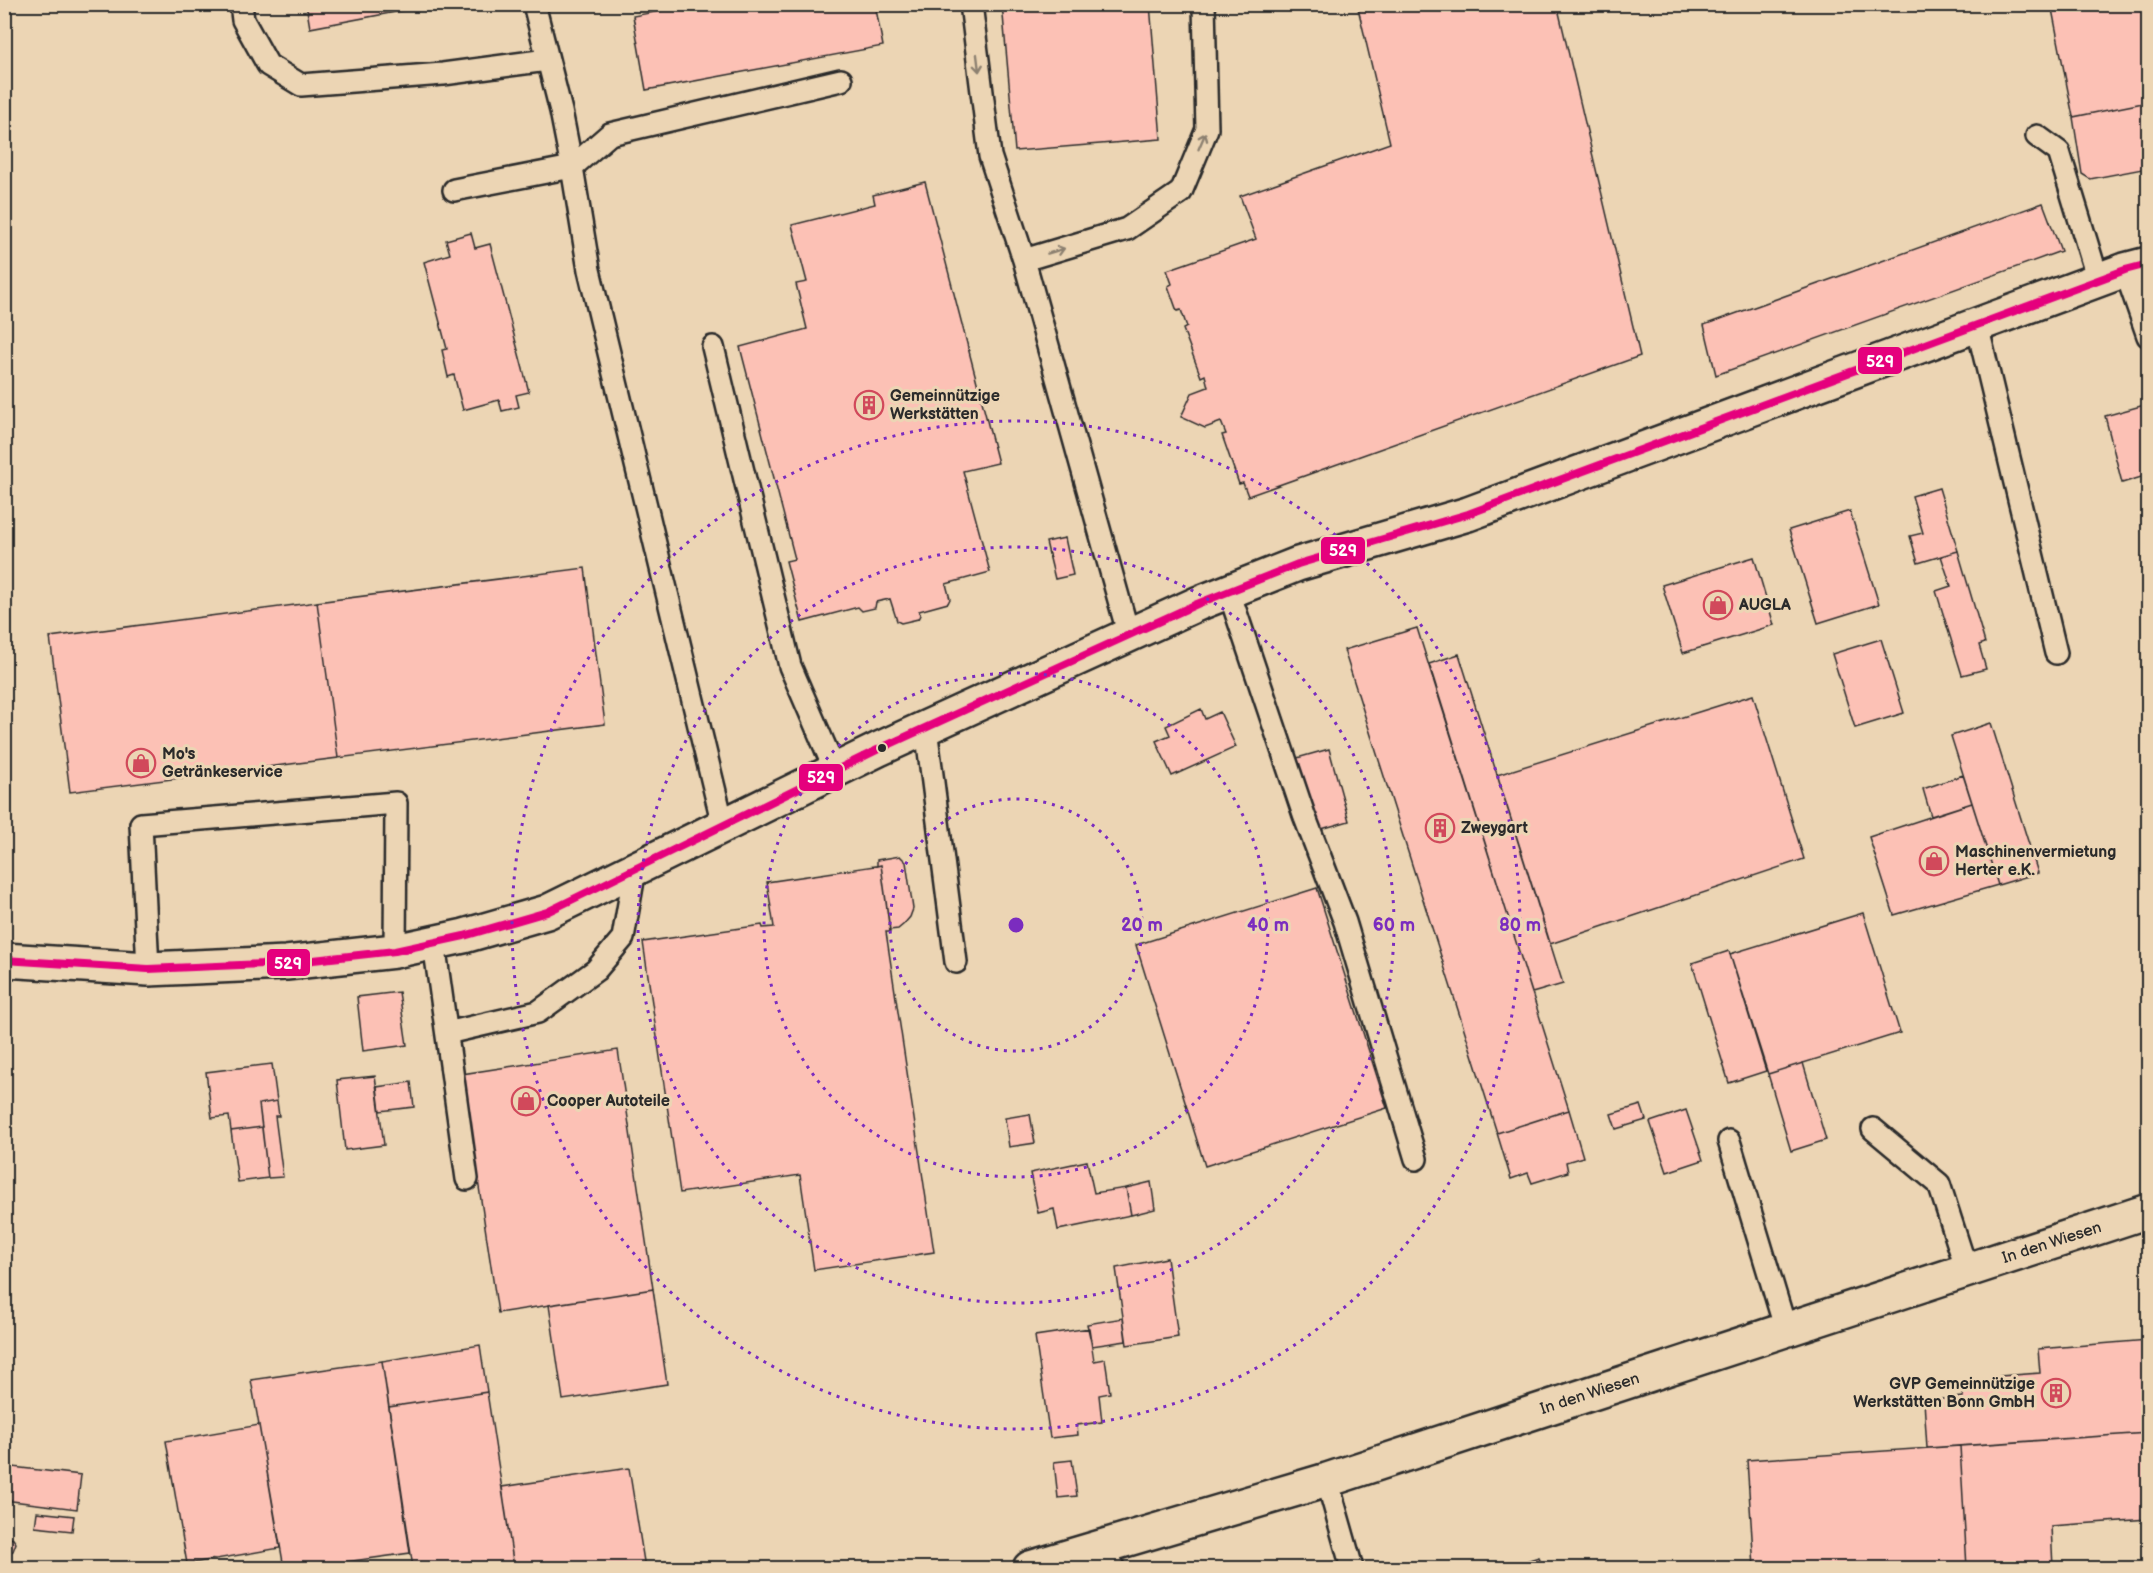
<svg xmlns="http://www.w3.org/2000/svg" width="2153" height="1573" font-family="'Balsamiq Sans',sans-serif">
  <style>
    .building { fill: #fcc1b5; stroke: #2b2b2b; stroke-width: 1.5 }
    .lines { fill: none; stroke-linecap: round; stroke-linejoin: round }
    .service-casing { stroke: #2b2b2b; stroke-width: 26 }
    .minor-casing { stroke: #2b2b2b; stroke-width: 38 }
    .service { stroke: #ecd5b4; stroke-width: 21 }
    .minor { stroke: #ecd5b4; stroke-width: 33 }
    .bus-1-casing { stroke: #ecd5b4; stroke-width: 12 }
    .bus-1 { stroke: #e5007d; stroke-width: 8 }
    .oneway { stroke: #8c8070 }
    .ring { fill: none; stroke: #7b2cbf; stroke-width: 3; stroke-dasharray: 3 6 }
    .bus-dot { fill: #2b2b2b; stroke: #ecd5b4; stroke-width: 2 }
    .labels { text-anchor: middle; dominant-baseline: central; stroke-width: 6; stroke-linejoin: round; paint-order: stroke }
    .poi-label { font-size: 16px; font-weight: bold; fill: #2b2b2b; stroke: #ecd5b4; text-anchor: start }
    .street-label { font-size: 16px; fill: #2b2b2b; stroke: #ecd5b4 }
    .centre { fill: #7b2cbf; stroke: #ecd5b4; stroke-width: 3 }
    .ring-label { font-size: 18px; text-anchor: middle; font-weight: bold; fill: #7b2cbf; stroke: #ecd5b4; stroke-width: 6; stroke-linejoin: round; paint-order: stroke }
    .line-badge { stroke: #ecd5b4; stroke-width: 2 }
    .badge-label { font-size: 16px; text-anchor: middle; font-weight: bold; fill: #fff }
  </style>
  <rect width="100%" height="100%" fill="#ecd5b4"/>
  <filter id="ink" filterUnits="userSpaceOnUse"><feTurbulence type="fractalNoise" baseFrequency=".0167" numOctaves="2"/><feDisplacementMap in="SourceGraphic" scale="12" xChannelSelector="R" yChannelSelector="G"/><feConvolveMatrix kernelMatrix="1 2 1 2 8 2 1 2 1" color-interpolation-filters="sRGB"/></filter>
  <g filter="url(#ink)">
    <path class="building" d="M306,4H438L310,28Z
      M697,4H875L883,46L646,90L633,16Z
      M1002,4H1150L1161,139L1015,151Z
      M1357,4H1557L1640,356L1248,496L1243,483L1239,484L1222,435L1226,434L1221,422L1205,428L1181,417L1192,393L1208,387L1205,375L1201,377L1183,329L1187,327L1181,310L1177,311L1168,286L1172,284L1167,270L1256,239L1240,196L1390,143Z
      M2051,4H2148V102L2073,117Z
      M2148,102V168L2090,179L2082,174L2073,117Z
      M925,182L998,463L963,471L990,572L946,584L950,599L948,603L919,611L920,615L918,619L901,623L897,621L890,599L876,602L875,608L862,611L858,607L802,622L786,561L795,559L740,347L807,329L796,284L807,282L792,225L875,204L873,195Z
      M2043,203L2061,251L1716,375L1704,325Z
      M471,233L475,248L490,244L529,392L516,395L519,407L502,411L499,400L463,410L454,375L448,377L442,350L447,349L424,262L450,254L446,240Z
      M2148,404V475L2122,483L2105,416Z
      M1939,488L1958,551L1918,563L1910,536L1923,533L1912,496Z
      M1850,511L1879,604L1818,623L1789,530Z
      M1065,538L1073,575L1055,579L1046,542Z
      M1958,551L1985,643L1979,645L1986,669L1962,675L1936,591L1951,586L1941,556Z
      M1754,557L1774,625L1683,653L1662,585Z
      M585,568L605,724L338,758L317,602Z
      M317,602L338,758L70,792L50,637Z
      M1417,628L1569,1110L1497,1133L1344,650Z
      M1881,639L1904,713L1855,728L1832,654Z
      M1459,654L1563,984L1532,993L1429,664Z
      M1753,695L1804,859L1550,944L1497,775Z
      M1201,709L1205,719L1220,712L1236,747L1172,776L1156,741L1170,735L1166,726Z
      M1991,723L2038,873L1998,885L1951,736Z
      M1329,749L1349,821L1318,830L1297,758Z
      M4,751L6,802H4Z
      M1963,775L1972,803L1931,816L1923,789Z
      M1972,803L1998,885L1894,915L1869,837Z
      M900,856L906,862L913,909L910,917L904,924L898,929L890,930L881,865L877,866V860Z
      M881,865L890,932H886L934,1252L814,1270L800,1175L680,1193L643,942L762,925L763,928L774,927L767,882Z
      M1317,888L1387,1108L1205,1166L1136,945Z
      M1863,913L1900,1033L1768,1074L1730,954Z
      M1729,951L1766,1071L1729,1083L1692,963Z
      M399,992L407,1045L363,1051L357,997Z
      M618,1050L653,1289L498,1313L462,1074Z
      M1803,1063L1826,1140L1791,1151L1768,1074Z
      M272,1064L277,1101L259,1104L262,1127L231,1131L229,1116L212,1118L206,1072Z
      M375,1076L384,1145L345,1150L337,1080Z
      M411,1082L414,1107L380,1111L377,1087Z
      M277,1101L279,1116H275L283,1177L268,1178L259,1104Z
      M1641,1105L1646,1120L1616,1129L1611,1114Z
      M1569,1110L1583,1157L1566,1162L1568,1172L1532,1183L1528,1173L1511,1179L1497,1133Z
      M1686,1110L1703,1160L1667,1172L1650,1122Z
      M1030,1114L1035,1143L1009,1147L1005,1118Z
      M262,1127L268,1178L238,1182L231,1131Z
      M1087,1161L1094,1193L1126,1188L1131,1215L1058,1230L1054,1209L1038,1213L1030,1173Z
      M1151,1182L1155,1209L1131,1215L1126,1188Z
      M1167,1258L1178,1337L1127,1345L1116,1268Z
      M653,1289L667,1384L563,1400L549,1305Z
      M1123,1318L1126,1341L1092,1346L1087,1324Z
      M1089,1328L1094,1361L1105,1359L1110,1393L1099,1395L1102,1422L1077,1425L1078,1435L1050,1438L1035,1336Z
      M2148,1340V1433L1927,1448L1924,1401L1963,1397V1388L2001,1385L2000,1376L2040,1373L2038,1349Z
      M480,1345L487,1392L389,1407L382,1361Z
      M382,1361L410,1553L302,1568H284L251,1380Z
      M487,1392L514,1567L501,1568H413L389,1407Z
      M259,1425L280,1548L187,1564L166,1441Z
      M2148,1433V1519L2051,1526L2053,1568H1967L1960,1446Z
      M1960,1446L1967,1568H1754L1747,1460Z
      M1072,1460L1077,1496L1058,1498L1054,1462Z
      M4,1466L81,1475L77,1509L4,1500Z
      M629,1468L645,1568H514L502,1487Z
      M37,1512L74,1516L72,1531L35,1527Z
      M4,1536L13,1539L16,1543L13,1551L6,1554Z
      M1539,1557L1542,1568H1508L1507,1567Z"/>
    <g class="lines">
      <g class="service-casing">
        <path id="service" d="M241,4L243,20L268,65L301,85L443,74L547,60
          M534,4L561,111L572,167L610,134L841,80
          M971,4L990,156L1024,260L1127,229L1181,192L1207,129L1204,4
          M2037,136L2059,152L2098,280
          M454,190L572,167L589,270L723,825
          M1024,260L1129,636
          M2125,270L2148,336
          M1977,325L2056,653
          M713,347L790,666L835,770
          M1229,592L1304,815L1345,922L1416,1159
          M926,728L956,962
          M434,943L467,1179
          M148,969L141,824L396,803L395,951
          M447,1033L538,1012L596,970L623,938L635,869
          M1873,1129L1939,1184L1967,1271
          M1729,1141L1786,1330
          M1327,1480L1352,1568
          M1106,1546L1113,1568"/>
      </g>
      <g class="minor-casing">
        <path id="minor" d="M4,960L148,969L286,963L395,951L464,936L547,912L879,749L1197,604L1298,564L1468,514L2125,270L2148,264
          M1030,1568L1327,1480L2148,1211"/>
      </g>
      <use href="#service" class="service"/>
      <use href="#minor" class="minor"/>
      <g class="bus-1-casing">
        <path id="bus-1" d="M4,960L148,969L286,963L395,951L464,936L547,912L879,749L1197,604L1298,564L1468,514L2125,270L2148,264"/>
      </g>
      <use href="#bus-1" class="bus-1"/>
    </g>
    <defs><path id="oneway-shaft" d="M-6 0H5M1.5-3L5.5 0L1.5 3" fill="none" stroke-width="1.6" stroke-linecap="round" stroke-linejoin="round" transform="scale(1.5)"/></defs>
    <g class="oneway">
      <use href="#oneway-shaft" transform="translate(978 63) rotate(83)"/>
      <use href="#oneway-shaft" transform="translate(1202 141) rotate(-67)"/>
      <use href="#oneway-shaft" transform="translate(1056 251) rotate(-17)"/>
    </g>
  </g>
  <g class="ring">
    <circle cx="1016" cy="925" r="126"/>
    <circle cx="1016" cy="925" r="252"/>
    <circle cx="1016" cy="925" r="378"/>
    <circle cx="1016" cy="925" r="504"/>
  </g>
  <defs>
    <g id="building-ring" transform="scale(1.5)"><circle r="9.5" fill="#ecd5b4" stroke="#d1495b" stroke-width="1.5"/><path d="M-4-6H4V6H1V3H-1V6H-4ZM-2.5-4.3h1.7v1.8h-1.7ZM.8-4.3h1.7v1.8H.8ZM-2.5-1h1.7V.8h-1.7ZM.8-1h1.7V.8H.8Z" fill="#d1495b"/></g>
    <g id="shop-ring" transform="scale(1.5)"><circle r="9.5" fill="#ecd5b4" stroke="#d1495b" stroke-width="1.5"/><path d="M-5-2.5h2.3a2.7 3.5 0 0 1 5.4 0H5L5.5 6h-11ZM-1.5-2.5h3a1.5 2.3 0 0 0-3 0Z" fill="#d1495b"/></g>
  </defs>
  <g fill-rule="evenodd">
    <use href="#building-ring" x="869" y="405"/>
    <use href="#shop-ring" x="1718" y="605"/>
    <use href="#shop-ring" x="141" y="763"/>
    <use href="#building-ring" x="1440" y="828"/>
    <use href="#shop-ring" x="1934" y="861"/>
    <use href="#shop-ring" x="526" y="1101"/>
    <use href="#building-ring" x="2056" y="1393"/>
  </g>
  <circle class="bus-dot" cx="882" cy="748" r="5"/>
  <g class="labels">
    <g class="poi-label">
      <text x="890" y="396">Gemeinnützige<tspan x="890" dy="18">Werkstätten</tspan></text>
      <text x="1739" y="605">AUGLA</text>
      <text x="162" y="754">Mo's<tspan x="162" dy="18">Getränkeservice</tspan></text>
      <text x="1461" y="828">Zweygart</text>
      <text x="1955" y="852">Maschinenvermietung<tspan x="1955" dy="18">Herter e.K.</tspan></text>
      <text x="547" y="1101">Cooper Autoteile</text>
      <text x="2035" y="1384" text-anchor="end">GVP Gemeinnützige<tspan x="2035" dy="18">Werkstätten Bonn GmbH</tspan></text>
    </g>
    <g class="street-label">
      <text transform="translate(2052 1243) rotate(-18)">In den Wiesen</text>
      <text transform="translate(1590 1394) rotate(-18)">In den Wiesen</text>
    </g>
  </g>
  <circle cx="1016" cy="925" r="9" class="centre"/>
  <g class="ring-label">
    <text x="1142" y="931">20 m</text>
    <text x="1268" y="931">40 m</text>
    <text x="1394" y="931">60 m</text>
    <text x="1520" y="931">80 m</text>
  </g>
  <g class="line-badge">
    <rect x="1857" y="346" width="46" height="29" rx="6" fill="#e5007d"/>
    <rect x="1320" y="536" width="46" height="29" rx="6" fill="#e5007d"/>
    <rect x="798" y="763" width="46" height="29" rx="6" fill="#e5007d"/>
    <rect x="266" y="948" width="45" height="29" rx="6" fill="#e5007d"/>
  </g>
  <g class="badge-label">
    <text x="1880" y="367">529</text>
    <text x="1343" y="556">529</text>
    <text x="821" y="783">529</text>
    <text x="288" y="969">529</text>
  </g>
  <rect width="2153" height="1573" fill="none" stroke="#ecd5b4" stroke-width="24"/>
  <rect x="12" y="12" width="2129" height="1549" fill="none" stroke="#2b2b2b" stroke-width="2" filter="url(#ink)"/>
</svg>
